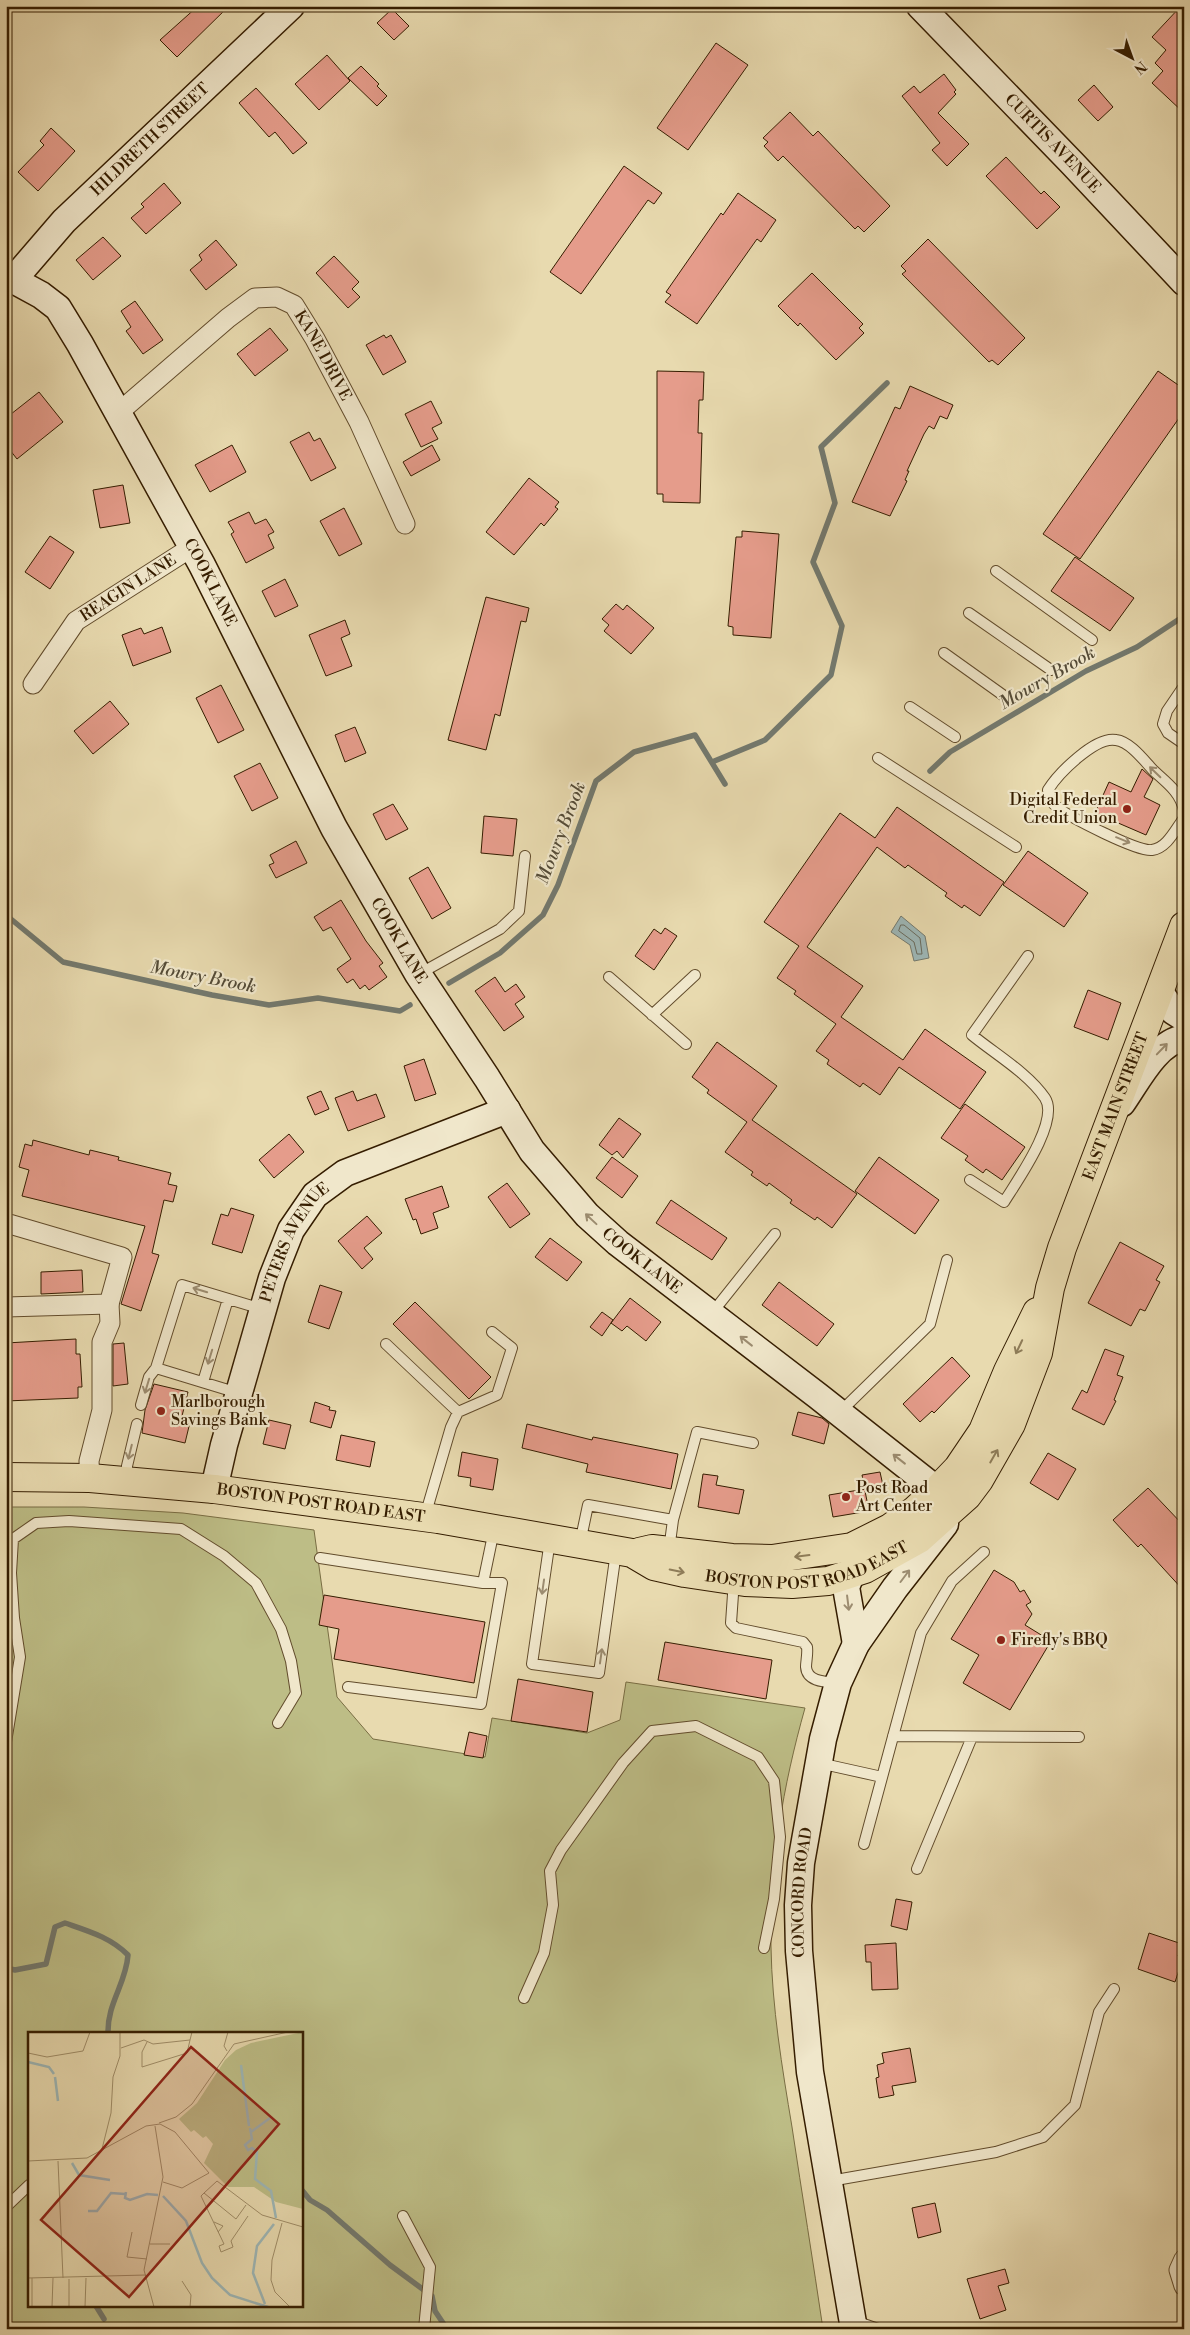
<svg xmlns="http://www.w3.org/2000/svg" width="1190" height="2335" font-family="'Libre Bodoni',serif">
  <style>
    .green { fill: #bdbd86; stroke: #796d43; fill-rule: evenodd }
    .water { fill: #9db7b7; stroke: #73796e }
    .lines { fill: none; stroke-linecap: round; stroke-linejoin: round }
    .shore { stroke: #696a5c; stroke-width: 1 }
    .stream { stroke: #73796e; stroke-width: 5.5 }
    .building { fill: #e59c8b; stroke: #351d00 }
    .lane-casing { stroke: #624c2c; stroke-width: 12 }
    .street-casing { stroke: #624c2c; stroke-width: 21 }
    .secondary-casing { stroke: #351d00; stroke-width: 29 }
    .primary-casing { stroke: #351d00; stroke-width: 30 }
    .highway-casing { stroke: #351d00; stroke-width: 30 }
    .lane { stroke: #f0e7cb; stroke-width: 10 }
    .street { stroke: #f0e7cb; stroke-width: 19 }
    .secondary { stroke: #f0e7cb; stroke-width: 26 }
    .primary { stroke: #e8daaf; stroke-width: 28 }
    .highway { stroke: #e8daaf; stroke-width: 28 }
    .oneway { stroke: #9c8c70 }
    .oneway2 { stroke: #8e7c58 }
    .poi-dot { fill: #8f2418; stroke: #f0e7cb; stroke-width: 2 }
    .labels { text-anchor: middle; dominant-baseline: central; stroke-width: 4.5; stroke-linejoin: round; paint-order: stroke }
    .street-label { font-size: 16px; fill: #351d00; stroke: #f0e7cb }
    .poi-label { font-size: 16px; fill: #351d00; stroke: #f0e7cb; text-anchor: start }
    .water-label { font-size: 18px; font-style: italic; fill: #544b37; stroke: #f0e7cb }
    .inset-river { fill: none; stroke: #9db7b7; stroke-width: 2.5 }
    .inset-road { fill: none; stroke: #a08e69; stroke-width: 1 }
    .view { fill: #8f2418; fill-opacity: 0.15; stroke: #8f2418; stroke-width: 2.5 }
    .inset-edge { fill: none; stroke: #351d00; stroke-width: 2.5 }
  </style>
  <rect width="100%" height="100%" fill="#e8daaf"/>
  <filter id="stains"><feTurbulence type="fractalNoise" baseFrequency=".004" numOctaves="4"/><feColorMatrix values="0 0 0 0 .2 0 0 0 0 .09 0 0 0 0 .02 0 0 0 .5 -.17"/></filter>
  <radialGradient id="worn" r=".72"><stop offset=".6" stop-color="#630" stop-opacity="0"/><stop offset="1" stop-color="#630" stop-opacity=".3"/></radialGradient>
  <path class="green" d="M6,1507H84L183,1513L314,1530L337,1697L373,1739L485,1757L492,1718L587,1733L620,1720L626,1682L805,1708C783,1786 769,1866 771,1947C772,2007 782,2067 792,2127C802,2194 813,2261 823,2329H6ZM29,2034H301V2306H29Z"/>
  <path class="water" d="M901,916L925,936L929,958L914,961L910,945L891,932Z"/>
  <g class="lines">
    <path class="shore" d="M901,925H904L920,938L922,954H917L914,942L899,931Z"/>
    <path class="stream" d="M712,762L765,740L831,675L842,626L813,562L835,503L821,447L887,383
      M930,771L950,752L1086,671L1137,647L1184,616
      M6,915L63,962L212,995L269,1005L318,998L400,1011L410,1005
      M449,983L500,953L543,915L558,885L596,781L634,752L695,735L725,784
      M6,1968L15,1970L46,1964L55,1927L65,1923C88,1931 110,1937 128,1955C126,1984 107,2003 108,2034
      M301,2189L310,2200L327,2210L390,2265L432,2296L435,2311L447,2329
      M96,2306L104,2319"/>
  </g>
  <path class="building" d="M198,6H229L177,57L160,40Z
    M1181,6H1184V113L1152,83L1163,71L1155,63L1166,50L1152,37Z
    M392,9L409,26L394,40L377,23Z
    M716,43L748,65L688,150L657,128Z
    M327,55L350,81L319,110L295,84Z
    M361,66L379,84L377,86L387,96L377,106L348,78Z
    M944,74L956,90L954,92L956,94L938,113L969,144L947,166L932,150L940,143L902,96L914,86L920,93Z
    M1094,85L1113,107L1098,121L1078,100Z
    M256,88L307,143L293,154L275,132L269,137L239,103Z
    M790,112L813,136L818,131L890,206L864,232L858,226L855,229L783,156L778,161L764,146L768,142L763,138Z
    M51,128L75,151L38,191L18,172L44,145L40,141Z
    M1006,157L1041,194L1044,191L1060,207L1037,229L986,176Z
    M624,166L662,193L654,204L648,200L581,294L550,272Z
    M164,183L181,203L146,234L131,218L144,207L141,204Z
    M738,193L776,220L761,242L757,239L697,324L665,302L671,295L666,292L721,213L723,215Z
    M103,237L121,256L93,280L76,260Z
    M928,239L1025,338L998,365L992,360L989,362L902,274L906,271L901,266Z
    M216,240L237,265L206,290L190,270L202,260L199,255Z
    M334,256L359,282L352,289L360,297L348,308L316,273Z
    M812,273L863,324L859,328L864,333L836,360L800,323L798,326L778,306Z
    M135,301L163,340L143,354L126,331L131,327L121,311Z
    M270,328L288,350L255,376L237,354Z
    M384,335L386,338L391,335L406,362L383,375L366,345Z
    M657,371L704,372L703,400H699L698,433H702L700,503L663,502V494H657Z
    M1158,371L1184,389V411L1080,559L1043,534Z
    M910,386L953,405L947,419L940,416L934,429L929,426L924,434L907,471H909L905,480L907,481L890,516L852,502L895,407L900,409Z
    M39,392L63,422L17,459L6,445V418Z
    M431,401L442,423L432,428L438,439L421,447L405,414Z
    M309,432L314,441L320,438L336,468L311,481L290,442Z
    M232,445L246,472L210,492L195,465Z
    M432,445L440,460L411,476L403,462Z
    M529,478L559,502L555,507L558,509L544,526L541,523L514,555L486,532Z
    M123,485L130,523L100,528L93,490Z
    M344,508L362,544L339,556L320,521Z
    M249,512L255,524L266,519L274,532L268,535L274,548L246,563L231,534L234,532L228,522Z
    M742,531L779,534L771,638L733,635V627L728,626L736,537H742Z
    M50,536L74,552L50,589L25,572Z
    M1075,557L1134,598L1110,631L1051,591Z
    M285,579L298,606L275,617L262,591Z
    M486,597L529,608L526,622L521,621L500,716L495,714L486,750L448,740Z
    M616,604L623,610L627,605L654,628L631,654L604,631L609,625L602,619Z
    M345,620L350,634L341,638L352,666L326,676L309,635Z
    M162,627L171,652L133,666L122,635L141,628L144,634Z
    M221,685L244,730L218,743L196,698Z
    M110,701L129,724L93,754L74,731Z
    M355,727L366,753L345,762L335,735Z
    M260,763L278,798L252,811L234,776Z
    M1142,769L1153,779L1144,797L1160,805L1146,835L1095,813L1109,782L1131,792Z
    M393,804L408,829L386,840L373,814Z
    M897,807L1004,882L980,916L964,905L962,908L945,896L947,893L908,865L905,868L877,847L807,947L863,986L841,1017L903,1060L925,1029L986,1072L960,1109L899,1067L880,1095L863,1083L860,1087L827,1064L829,1060L816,1051L836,1024L794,994L796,991L777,978L799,946L764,922L840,813L875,838Z
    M484,816L517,819L513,856L481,853Z
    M296,841L307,863L276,878L269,865L274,863L270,855Z
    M1028,851L1088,893L1064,927L1003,885Z
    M428,867L451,908L432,919L409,878Z
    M341,900L366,941L383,963L379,966L387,977L369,990L365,985L360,989L353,979L347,983L337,969L351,959L331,927L323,931L314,917Z
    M665,928L677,936L654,970L635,956L654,929L661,934Z
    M495,977L505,992L516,984L525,997L515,1004L524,1017L504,1031L475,991Z
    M1088,990L1121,1003L1108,1040L1074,1027Z
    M717,1042L777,1086L752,1120L857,1194L832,1228L817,1217L815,1220L790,1203L792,1200L769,1183L767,1186L751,1175L753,1172L725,1152L747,1122L707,1093L709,1090L692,1077Z
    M424,1059L436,1094L415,1101L404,1066Z
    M321,1091L329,1109L315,1115L307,1097Z
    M353,1091L357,1101L376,1094L385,1117L348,1131L335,1098Z
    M965,1104L1025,1147L1002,1180L986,1169L983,1173L965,1160L968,1156L941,1138Z
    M619,1118L641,1134L623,1158L617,1151L612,1155L599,1145Z
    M289,1134L304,1152L274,1178L259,1160Z
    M33,1140L89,1155L90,1150L119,1157L118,1160L171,1173L168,1184L177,1186L173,1202L164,1200L152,1253L159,1255L141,1311L121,1304L145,1226L22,1196L29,1170L19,1167L25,1144L32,1146Z
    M612,1157L638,1176L622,1198L596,1178Z
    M879,1157L939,1200L915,1234L855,1191Z
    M507,1183L530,1214L510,1228L488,1197Z
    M442,1186L449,1207L433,1213L438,1228L421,1234L416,1219L413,1220L405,1199Z
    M671,1200L727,1238L712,1260L656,1223Z
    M231,1208L254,1215L242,1253L212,1244L221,1214L228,1216Z
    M367,1216L382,1233L364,1248L373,1259L362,1269L338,1241Z
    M550,1238L582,1262L567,1281L535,1257Z
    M1120,1242L1164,1266L1156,1280L1160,1282L1145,1311L1140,1309L1131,1326L1088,1303Z
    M82,1270L83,1292L41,1294V1272Z
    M779,1282L834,1324L817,1346L762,1305Z
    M320,1285L342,1292L329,1329L308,1322Z
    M630,1298L661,1322L646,1341L627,1326L622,1331L611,1323Z
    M415,1302L491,1377L469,1399L393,1324Z
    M602,1312L613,1320L602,1336L590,1327Z
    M76,1339V1354H80L82,1387H78V1398L6,1401V1343Z
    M124,1343L128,1384L113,1386V1344Z
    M1105,1349L1124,1356L1117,1375L1123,1377L1114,1400L1116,1401L1104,1425L1072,1409L1082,1390L1087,1393Z
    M952,1357L970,1376L934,1413L932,1411L920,1422L903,1404Z
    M154,1384L188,1392L182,1416L191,1418L185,1443L142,1433L145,1410Z
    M315,1402L330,1407L329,1410L336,1411L331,1428L310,1422Z
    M798,1412L822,1418L829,1424L824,1444L792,1435Z
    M269,1420L291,1425L285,1449L263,1444Z
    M527,1424L592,1440L593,1437L678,1454L671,1489L586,1472L588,1464L522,1448Z
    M341,1435L375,1442L370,1467L336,1460Z
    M462,1452L498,1459L493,1490L470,1486L471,1478L458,1476Z
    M1048,1453L1076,1469L1058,1500L1030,1483Z
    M880,1472L884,1490L865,1491L869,1511L833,1517L829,1495L865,1489L862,1475Z
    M703,1474L718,1476L716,1485L744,1490L739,1514L698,1507Z
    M1148,1488L1184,1526V1591L1141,1544L1138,1547L1113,1520Z
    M994,1570L1014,1582L1020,1592L1024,1590L1031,1602L1026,1605L1032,1614L1025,1625L1051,1641L1010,1710L963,1683L979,1655L951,1639Z
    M324,1595L485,1622L474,1683L334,1659L339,1629L319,1625Z
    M665,1642L772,1660L766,1699L658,1680Z
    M518,1679L593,1692L587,1732L511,1721Z
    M469,1732L487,1736L483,1758L464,1755Z
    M896,1899L912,1902L907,1930L891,1926Z
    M1149,1933L1182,1944L1178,1956L1183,1958L1175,1982L1138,1969Z
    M896,1943L898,1989L872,1990L871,1962H866L865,1945Z
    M910,2048L916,2082L892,2086L894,2095L879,2098L876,2078L879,2077L877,2065L884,2063L882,2053Z
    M935,2203L941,2232L918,2238L912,2208Z
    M1005,2269L1009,2283L998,2286L1006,2310L980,2319L967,2279Z"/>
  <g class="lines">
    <g class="lane-casing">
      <path id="lane" d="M996,571L1092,640
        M969,613L1051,670
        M944,653L1007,698
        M1184,686L1167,711L1163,724L1168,733L1184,744
        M910,707L955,737
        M878,758L1016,847
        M1184,810C1180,792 1167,783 1154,771C1145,762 1131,742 1116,740C1095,736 1058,774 1048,790C1049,797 1051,803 1057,807C1069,817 1138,852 1152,850C1167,848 1175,830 1184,818
        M419,974L500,929L519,911L525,856
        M609,977L686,1044
        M652,1015L695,975
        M970,1180L1004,1202C1017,1181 1060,1121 1045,1098C1028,1073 995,1054 972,1035L1028,956
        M712,1313L775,1234
        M386,1344L458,1412L451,1427L425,1516
        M156,1368L238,1393
        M203,1382L228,1299
        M141,1405L149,1377L156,1368L182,1285L262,1309
        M458,1412L497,1395L512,1348L492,1332
        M840,1412L930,1324L947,1260
        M127,1479V1466L137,1424
        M550,1540L532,1664L599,1673L616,1552
        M580,1543L588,1505L673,1520
        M669,1550L673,1520L697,1432L753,1443
        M320,1558L483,1583L494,1530
        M734,1580L731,1623L736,1628L803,1642L807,1647C808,1654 806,1661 806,1667C807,1682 826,1682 837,1683
        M6,1677L15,1687
        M348,1687L481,1704L502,1583H483
        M893,1736L1079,1737
        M6,1742L20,1657L14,1618L11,1573L13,1539L36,1523L69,1521L181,1529L224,1556L256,1583L281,1629L291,1661L296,1693L278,1723
        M819,1763L882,1777
        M864,1844L921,1633L952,1581L984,1552
        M917,1869L972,1737
        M524,1998L544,1953L553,1905L550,1871L561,1850L623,1763L652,1731L696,1726L758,1757L774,1781L780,1837L774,1899L764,1948
        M830,2181L996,2152L1043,2137L1075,2105L1099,2012L1114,1989
        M6,2207L29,2185
        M403,2216L430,2267L424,2329
        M855,2321L878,2329"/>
    </g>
    <g class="street-casing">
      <g id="street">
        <path id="s1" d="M118,413L228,318L255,298L277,297L294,305L315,339L359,422L405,524"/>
        <path id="s2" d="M33,684L76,621L192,547"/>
        <path d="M6,1223L122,1257L109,1304L6,1307"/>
        <path d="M90,1478L89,1461L102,1410V1342L110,1323L109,1304"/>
        <path d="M1184,2259L1179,2270L1184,2286"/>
      </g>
    </g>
    <g class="secondary-casing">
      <g id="secondary">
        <path id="s3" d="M920,6L1072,163L1184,282"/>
        <path id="s4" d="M6,276L41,295L58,308L80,344L202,565L334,828L418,974L487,1078L532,1151L587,1215L618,1243L818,1396L937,1490"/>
        <path id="s5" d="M14,279L64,221L291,6"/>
        <path d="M1160,992L1173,1011L1184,1018"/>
        <path d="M1122,1103C1137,1082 1156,1042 1184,1038"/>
        <path id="s6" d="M214,1489L224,1445L272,1278L291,1230L315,1195L345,1173L507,1110"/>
        <path d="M856,1644L846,1587L859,1556"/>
        <path id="s7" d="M854,2329L810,2072L799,1951L798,1905L801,1863L823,1739L838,1683L856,1644L895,1588L945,1524"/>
      </g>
    </g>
    <g class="primary-casing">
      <g id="primary">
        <path d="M6,1477L90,1478"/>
        <path id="s8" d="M214,1489L438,1519L632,1553L654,1566L685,1573L745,1582L792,1584L828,1581L865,1569L919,1539L967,1496L979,1480L1011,1424L1038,1353L1050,1288L1062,1248L1184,926"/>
        <path d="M639,1552L652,1549L732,1558L772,1559L852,1547L890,1528L914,1511L937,1490L958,1468L983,1431L1008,1371L1037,1312"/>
      </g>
    </g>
    <g class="highway-casing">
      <path id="highway" d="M90,1478L214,1489"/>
    </g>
    <use href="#lane" class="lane"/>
    <use href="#street" class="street"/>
    <use href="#secondary" class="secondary"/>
    <use href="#primary" class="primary"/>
    <use href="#highway" class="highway"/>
  </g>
  <defs><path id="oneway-shaft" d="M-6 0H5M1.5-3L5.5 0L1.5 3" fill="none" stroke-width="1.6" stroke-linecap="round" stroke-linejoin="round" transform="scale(1.25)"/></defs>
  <g class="oneway">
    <use href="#oneway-shaft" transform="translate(1155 772) rotate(-136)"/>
    <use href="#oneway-shaft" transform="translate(1123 840) rotate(22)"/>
    <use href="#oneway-shaft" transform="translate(1162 1049) rotate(-46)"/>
    <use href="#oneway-shaft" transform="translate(591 1219) rotate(-137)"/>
    <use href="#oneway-shaft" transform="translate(200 1290) rotate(-163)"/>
    <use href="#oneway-shaft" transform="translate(746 1341) rotate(-142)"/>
    <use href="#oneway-shaft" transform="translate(210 1357) rotate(107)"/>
    <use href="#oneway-shaft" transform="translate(147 1386) rotate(107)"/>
    <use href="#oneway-shaft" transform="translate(130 1452) rotate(104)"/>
    <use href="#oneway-shaft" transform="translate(899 1459) rotate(-142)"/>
    <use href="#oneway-shaft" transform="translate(905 1576) rotate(-53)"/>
    <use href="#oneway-shaft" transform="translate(543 1587) rotate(98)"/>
    <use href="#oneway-shaft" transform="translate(848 1603) rotate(83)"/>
    <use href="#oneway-shaft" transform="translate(601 1656) rotate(-82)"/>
  </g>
  <g class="oneway2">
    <use href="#oneway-shaft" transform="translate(1019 1347) rotate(115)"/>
    <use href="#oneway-shaft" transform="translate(994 1456) rotate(-60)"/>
    <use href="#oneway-shaft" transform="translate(802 1556) rotate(173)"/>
    <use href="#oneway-shaft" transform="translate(677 1571) rotate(12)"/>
  </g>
  <g class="poi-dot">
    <circle cx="1127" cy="809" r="5"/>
    <circle cx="161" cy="1411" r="5"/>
    <circle cx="846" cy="1497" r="5"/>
    <circle cx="1001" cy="1640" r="5"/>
  </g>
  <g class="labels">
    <g class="street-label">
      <text stroke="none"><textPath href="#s5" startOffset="195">HILDRETH STREET</textPath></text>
      <text stroke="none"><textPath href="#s3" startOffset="191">CURTIS AVENUE</textPath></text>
      <text stroke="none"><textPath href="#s1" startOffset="278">KANE DRIVE</textPath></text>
      <text stroke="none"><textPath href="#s4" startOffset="375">COOK LANE</textPath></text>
      <text stroke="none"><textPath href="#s2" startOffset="138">REAGIN LANE</textPath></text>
      <text stroke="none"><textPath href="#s4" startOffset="780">COOK LANE</textPath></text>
      <text stroke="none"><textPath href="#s8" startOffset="1209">EAST MAIN STREET</textPath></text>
      <text stroke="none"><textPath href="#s6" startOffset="261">PETERS AVENUE</textPath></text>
      <text stroke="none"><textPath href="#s4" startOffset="1185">COOK LANE</textPath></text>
      <text stroke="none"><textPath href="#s8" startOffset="108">BOSTON POST ROAD EAST</textPath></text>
      <text stroke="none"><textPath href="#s8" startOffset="606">BOSTON POST ROAD EAST</textPath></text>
      <text stroke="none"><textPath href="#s7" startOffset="441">CONCORD ROAD</textPath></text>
    </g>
    <g class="poi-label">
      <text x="1117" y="800" text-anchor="end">Digital Federal<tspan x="1117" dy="18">Credit Union</tspan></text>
      <text x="171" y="1402">Marlborough<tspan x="171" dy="18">Savings Bank</tspan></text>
      <text x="856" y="1488">Post Road<tspan x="856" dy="18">Art Center</tspan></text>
      <text x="1011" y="1640">Firefly's BBQ</text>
    </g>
    <g class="water-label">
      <text transform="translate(1047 678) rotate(-30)">Mowry Brook</text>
      <text transform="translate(561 833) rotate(-69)">Mowry Brook</text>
      <text transform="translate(203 977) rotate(11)">Mowry Brook</text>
    </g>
  </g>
  <g transform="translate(28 2032)">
    <rect width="275" height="275" fill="#e8daaf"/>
    <path d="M275,0V177L248,170L226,155H200L176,131L185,112L178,104L175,106L166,98L163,100L151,87L169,71L197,28L208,18L223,11Z" fill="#bdbd86"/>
    <path class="inset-river" d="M0,30L21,35L26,42M213,33L221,94M27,45L30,69M222,96L224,107L217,113L220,118L224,116L229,120L227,147L243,159L248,186M223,100L242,86M44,131L51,143L82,148M98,160L97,166L102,168L119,162L130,163M135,164L158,189L174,231L184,246L202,263L240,275M60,179H69L83,161L97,162M237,272L225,241L229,214L246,192"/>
    <path class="inset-road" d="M119,10L114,20V35L159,21L162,8M93,16L116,8L125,12L162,8L164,0M199,19L196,14L200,0M0,21L19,25L55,19L62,0M131,91L148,85L164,72L206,12L260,0M74,117L83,81L85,45L92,24V0M0,129L59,126L118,94L132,92L147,100L181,141M30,129L35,246M189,149L234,183L275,195M135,150L154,156L181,141M176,161L189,149M218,173L208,187L176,161L173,164L196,212L191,214L193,220L205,215L203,209L220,184M186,190L195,194L190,200M254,191L244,228L243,248L247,260L262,275M104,200L99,225L119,227M122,212H142M0,246L118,243M4,246V275M154,249L163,263L162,275M24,275L25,246M41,275V247M57,275L58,246M126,275L116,238L135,145L127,94"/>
    <path class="view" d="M163,15L251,92L101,265L13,188Z"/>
    <rect width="275" height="275" class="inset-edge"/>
  </g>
  <rect width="1190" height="2335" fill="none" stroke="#e8daaf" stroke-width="25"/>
  <rect x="8" y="8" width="1175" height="2320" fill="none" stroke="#351d00" stroke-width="2.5"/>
  <rect x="12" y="12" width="1165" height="2310" fill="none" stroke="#351d00"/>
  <g transform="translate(1132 58) rotate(139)" stroke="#f0e7cb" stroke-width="4" paint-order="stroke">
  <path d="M0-4L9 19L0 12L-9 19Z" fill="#351d00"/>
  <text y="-8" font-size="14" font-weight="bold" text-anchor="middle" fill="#351d00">N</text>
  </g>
  <rect width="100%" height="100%" filter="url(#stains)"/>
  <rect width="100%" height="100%" fill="url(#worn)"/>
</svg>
